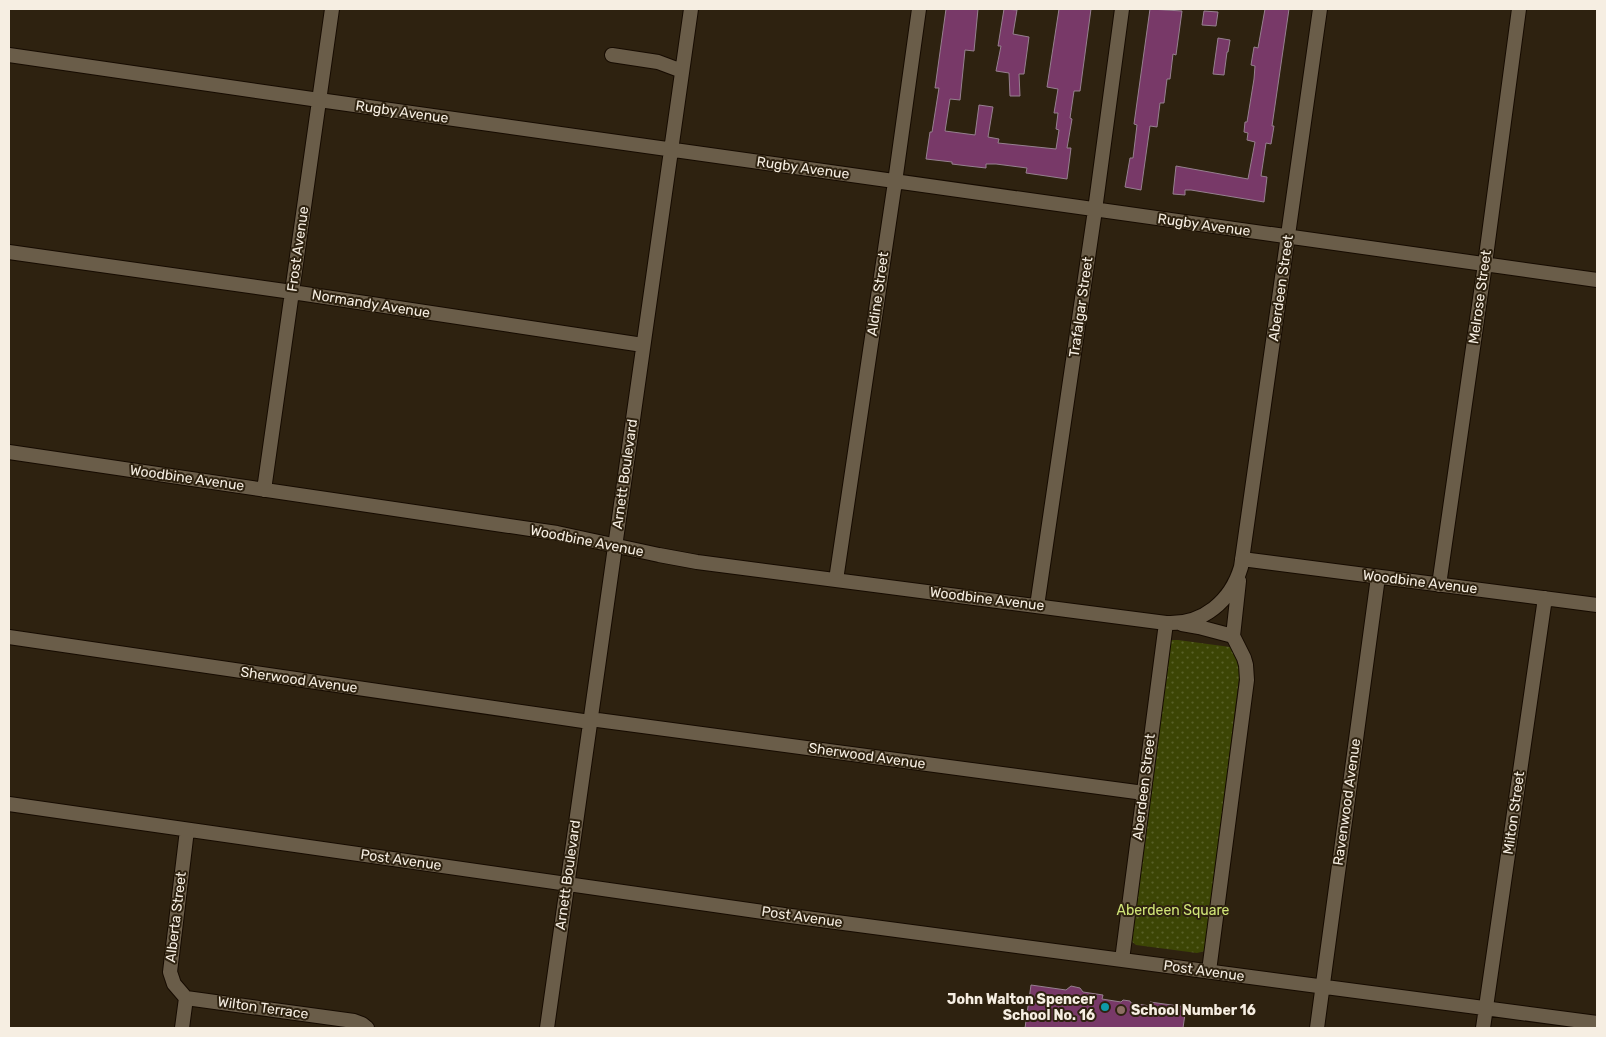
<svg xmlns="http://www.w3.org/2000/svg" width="1606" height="1037" font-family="Rubik,sans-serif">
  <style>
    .park { fill: url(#park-dots) }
    .building { fill: #783968; stroke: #96808f }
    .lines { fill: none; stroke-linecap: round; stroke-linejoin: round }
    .minor-casing { stroke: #160b00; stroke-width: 16 }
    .minor { stroke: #6a5d49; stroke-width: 14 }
    .culture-dot { fill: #0f9aa8; stroke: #2e2210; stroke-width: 2 }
    .education-dot { fill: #8d6e63; stroke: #2e2210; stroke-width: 2 }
    .labels { text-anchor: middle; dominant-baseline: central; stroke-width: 4; stroke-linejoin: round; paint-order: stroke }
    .street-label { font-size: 14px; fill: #f6eee2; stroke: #2e2210 }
    .park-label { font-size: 14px; fill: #d1e578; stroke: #2e2210 }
    .poi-label { font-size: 14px; font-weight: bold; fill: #f6eee2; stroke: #2e2210; text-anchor: end }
  </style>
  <defs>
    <pattern id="park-dots" width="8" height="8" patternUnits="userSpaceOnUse" patternTransform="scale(1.25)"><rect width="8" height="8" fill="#3c4505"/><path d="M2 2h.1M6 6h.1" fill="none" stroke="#596029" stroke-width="1.8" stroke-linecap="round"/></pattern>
  </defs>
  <rect width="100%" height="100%" fill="#2e2210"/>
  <path class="park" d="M1170,640H1178L1230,647L1239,662L1240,670L1205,951L1197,953L1136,945L1131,941Z"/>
  <path class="building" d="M946,9H978L974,51L965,50L960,100L950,99L945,131L975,135L979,105L993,107L988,137L999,139L998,143L1056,149L1059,130L1056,129L1058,113H1054L1058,89L1047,87L1059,9H1091L1080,91H1074L1070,118L1072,119L1067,148H1071L1067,179L1026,173L1027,168L996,164H986V168L968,166L952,164V162L926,159L930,132H932L939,88H935Z
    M1004,9L1017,10L1013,34L1029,37L1024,74H1019L1020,96H1010L1009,73L996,71L1001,46H998Z
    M1150,9L1182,11L1176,55L1173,54L1170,79H1167L1164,103H1160L1157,127L1150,126L1141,190L1125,187L1130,158H1133L1137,125L1134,124Z
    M1265,9H1289L1272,126H1274L1271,144L1266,143L1261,176L1267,177L1264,202L1191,190H1185V195L1173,194L1176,166L1248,179L1255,142L1247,140L1248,133L1244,132L1245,122H1247L1254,79L1255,66L1251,65L1254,47L1258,48Z
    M1204,11L1218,12L1216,26L1202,25Z
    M1218,38L1230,40L1228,52H1227L1224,75L1213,74Z
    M1031,985L1066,990L1071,986L1080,988L1083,992L1103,995L1102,999L1121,1002L1123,1000L1130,1001L1131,1003L1150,1006V1002L1186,1007L1183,1028H1025Z"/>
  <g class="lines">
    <g class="minor-casing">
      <path id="minor" d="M9,55L319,100L1597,280
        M612,55L658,62L682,71
        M9,252L292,292L643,345
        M9,452L557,533L659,555L697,562L1166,623C1203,625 1231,601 1241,567L1320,9
        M264,490L332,9
        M1242,559L1597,605
        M836,580L895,182L919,9
        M1439,585L1485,264L1519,9
        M1037,606L1095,210L1122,9
        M1182,624L1199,627L1233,636
        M9,637L590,722
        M590,719L1144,793
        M9,804L791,916L1597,1023
        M1122,960L1166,623
        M1209,971L1247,680L1246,665L1244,658L1233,636L1239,581
        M186,998L354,1021L362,1024L367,1028
        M182,1028L186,998L174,984L170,972L187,830
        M547,1028L691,9
        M1317,1028L1378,577
        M1483,1028L1545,598"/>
    </g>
    <use href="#minor" class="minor"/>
  </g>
  <circle class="culture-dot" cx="1105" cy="1007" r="5"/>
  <circle class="education-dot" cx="1121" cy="1010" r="5"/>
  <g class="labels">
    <g class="street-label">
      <text transform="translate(402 112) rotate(8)">Rugby Avenue</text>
      <text transform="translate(803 168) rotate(8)">Rugby Avenue</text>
      <text transform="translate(1204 225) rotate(8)">Rugby Avenue</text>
      <text transform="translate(298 249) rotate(-82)">Frost Avenue</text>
      <text transform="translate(1281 288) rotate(-82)">Aberdeen Street</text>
      <text transform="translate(878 294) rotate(-82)">Aldine Street</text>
      <text transform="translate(1480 297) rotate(-82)">Melrose Street</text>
      <text transform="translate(371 304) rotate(9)">Normandy Avenue</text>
      <text transform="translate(1081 307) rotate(-82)">Trafalgar Street</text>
      <text transform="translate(625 474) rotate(-82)">Arnett Boulevard</text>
      <text transform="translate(187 478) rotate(8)">Woodbine Avenue</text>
      <text transform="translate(587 541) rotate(11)">Woodbine Avenue</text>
      <text transform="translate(1420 582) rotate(7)">Woodbine Avenue</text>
      <text transform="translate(987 599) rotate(7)">Woodbine Avenue</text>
      <text transform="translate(299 680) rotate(8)">Sherwood Avenue</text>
      <text transform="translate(867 756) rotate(8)">Sherwood Avenue</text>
      <text transform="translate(1144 787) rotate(-83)">Aberdeen Street</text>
      <text transform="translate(1347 802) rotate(-82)">Ravenwood Avenue</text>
      <text transform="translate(1514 813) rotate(-82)">Milton Street</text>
      <text transform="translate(401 860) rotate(8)">Post Avenue</text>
      <text transform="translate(568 875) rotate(-82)">Arnett Boulevard</text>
      <text transform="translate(176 917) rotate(-83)">Alberta Street</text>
      <text transform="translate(802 917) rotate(8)">Post Avenue</text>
      <text transform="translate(1204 971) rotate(8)">Post Avenue</text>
      <text transform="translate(263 1008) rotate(8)">Wilton Terrace</text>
    </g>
    <g class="park-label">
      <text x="1173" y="910">Aberdeen Square</text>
    </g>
    <g class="poi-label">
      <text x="1095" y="999">John Walton Spencer<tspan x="1095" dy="16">School No. 16</tspan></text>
      <text x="1131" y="1010" text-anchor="start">School Number 16</text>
    </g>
  </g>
  <rect width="1606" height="1037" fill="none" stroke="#f6eee2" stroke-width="20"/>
</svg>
